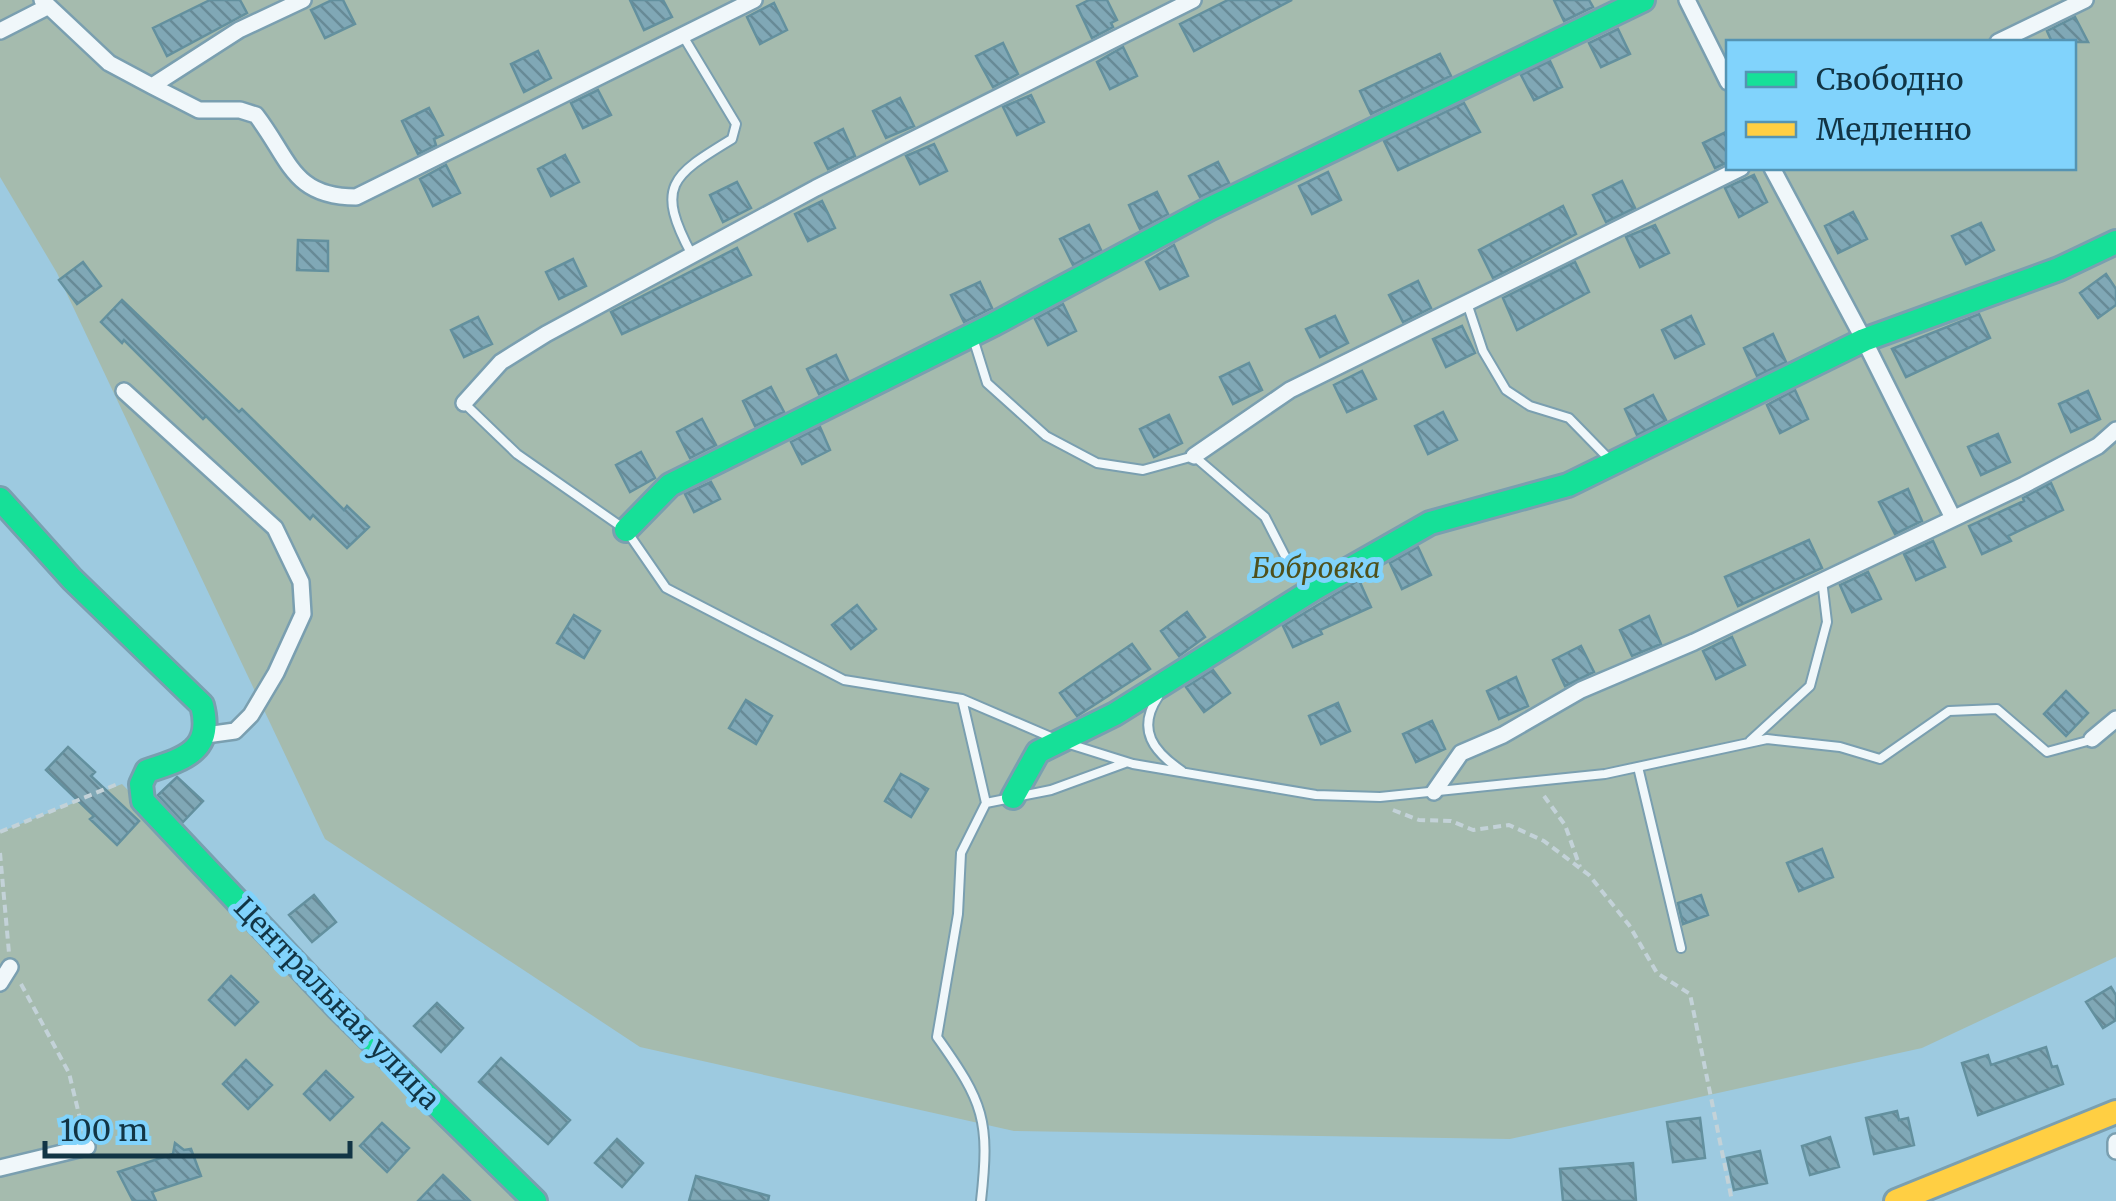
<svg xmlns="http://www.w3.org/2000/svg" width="2116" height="1201" font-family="Merriweather,serif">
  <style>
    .garden { fill: #a5bbae; fill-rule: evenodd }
    .building { fill: url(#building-back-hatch); stroke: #63909e; stroke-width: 2.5 }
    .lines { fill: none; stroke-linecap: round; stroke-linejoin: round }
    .lane-casing { stroke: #7a9fb0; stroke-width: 12 }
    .street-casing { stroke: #7a9fb0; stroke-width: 20 }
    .fast-casing { stroke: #7a9fb0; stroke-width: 28 }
    .slow-casing { stroke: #7a9fb0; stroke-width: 28 }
    .path { stroke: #c3d2d8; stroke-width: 4; stroke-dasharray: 8 5; stroke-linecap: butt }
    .lane { stroke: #f0f7fa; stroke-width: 8 }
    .street { stroke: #f0f7fa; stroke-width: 15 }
    .fast { stroke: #16e098; stroke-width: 22 }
    .slow { stroke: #ffcf43; stroke-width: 22 }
    .labels { text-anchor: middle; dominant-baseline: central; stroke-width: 10; stroke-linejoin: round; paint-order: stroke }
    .park-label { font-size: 28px; font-style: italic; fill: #4f511c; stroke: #81d3fc }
    .street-label { font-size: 28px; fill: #123545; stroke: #81d3fc }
  </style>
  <defs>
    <pattern id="building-back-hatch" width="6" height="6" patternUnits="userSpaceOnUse" patternTransform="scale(2.5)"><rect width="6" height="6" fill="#80a8b6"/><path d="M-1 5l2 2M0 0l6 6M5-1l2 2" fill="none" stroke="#678a96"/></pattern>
  </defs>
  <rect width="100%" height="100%" fill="#9dcae0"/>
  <path class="garden" d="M0,0H2116V957L1922,1048L1510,1139L1014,1131L640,1047L325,839L57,273L0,177ZM1728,42H2074V168H1728Z
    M122,784L337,1007L535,1201H0V832Z"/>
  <path class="building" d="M210,0H240L247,13L167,56L153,28Z
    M332,0H343L355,24L325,38L311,10Z
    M630,0H663L672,17L644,30Z
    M1089,0H1107L1117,20L1111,23L1113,27L1092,38L1077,6Z
    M1228,0H1292L1194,51L1180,24Z
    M1554,0H1589L1593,7L1564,21Z
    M774,3L787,30L760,44L747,17Z
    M2075,17L2088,42H2052L2047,31Z
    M1618,29L1630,54L1601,67L1589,43Z
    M1003,43L1018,74L993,87L976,56Z
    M1123,47L1137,76L1110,89L1097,62Z
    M538,51L551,78L524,92L511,64Z
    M1440,54L1451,76L1371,114L1360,91Z
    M1550,61L1562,87L1534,100L1521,75Z
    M598,90L611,115L583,128L571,103Z
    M1031,95L1044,122L1017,135L1003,107Z
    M900,98L914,126L886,138L873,111Z
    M1464,103L1480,132L1398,170L1384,141Z
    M429,108L443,135L434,139L436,145L418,154L402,121Z
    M843,129L855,156L828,169L815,143Z
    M1728,131V162L1715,168L1703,143Z
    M934,144L947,171L920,184L906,156Z
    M565,155L579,182L551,196L538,169Z
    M1218,162L1229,183L1200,197L1189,176Z
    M446,165L460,193L433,206L420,179Z
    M1328,172L1341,200L1312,214L1299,186Z
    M1754,175L1767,202L1739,217L1725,188Z
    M1622,181L1635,208L1606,222L1593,195Z
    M737,182L751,208L723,222L710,195Z
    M1157,192L1168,214L1140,229L1129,205Z
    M822,201L835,228L808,241L795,214Z
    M1563,206L1576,234L1493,278L1479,250Z
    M1853,212L1867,239L1838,253L1825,226Z
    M1981,223L1994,250L1966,264L1952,236Z
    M1089,225L1101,250L1073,265L1060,239Z
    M1655,225L1669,253L1640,267L1626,237Z
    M298,240L328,241V271L297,270Z
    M1174,245L1188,276L1160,289L1146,262Z
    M737,248L751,275L622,334L611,312Z
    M573,259L586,286L559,299L546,272Z
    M83,262L101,286L77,304L59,280Z
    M1575,262L1589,292L1517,330L1503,298Z
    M2106,274L2116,289V305L2098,318L2080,293Z
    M1418,281L1431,308L1403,322L1389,295Z
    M980,282L992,308L964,322L951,295Z
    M122,300L239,412L242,409L344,510L347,506L369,527L347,548L313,515L310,519L206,416L203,419L124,340L122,343L101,322Z
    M1063,304L1076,331L1048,345L1035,319Z
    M1979,314L1990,338L1906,377L1892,349Z
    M1335,316L1348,343L1320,357L1306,329Z
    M1691,316L1704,344L1675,358L1662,330Z
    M478,317L492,344L464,357L451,330Z
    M1462,326L1475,353L1446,367L1433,339Z
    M1773,334L1786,362L1757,376L1744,348Z
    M836,355L848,380L819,394L807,369Z
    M1249,363L1262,390L1233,404L1220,377Z
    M1362,371L1376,399L1347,412L1334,385Z
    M771,387L784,412L755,426L743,401Z
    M1795,390L1808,419L1780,433L1767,405Z
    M2088,391L2100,419L2071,432L2059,404Z
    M1653,395L1666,420L1637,435L1625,409Z
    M1443,412L1457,440L1428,454L1415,426Z
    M1169,415L1182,443L1154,457L1140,429Z
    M702,419L716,445L690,458L677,432Z
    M820,427L830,450L802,464L791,442Z
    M1998,434L2010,462L1981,475L1968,447Z
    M641,452L655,478L630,492L616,465Z
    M711,482L720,499L694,512L685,494Z
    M2051,483L2063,510L2008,536L2011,541L1982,554L1969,526L2024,501L2023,498Z
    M1908,489L1922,521L1895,534L1879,502Z
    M1809,540L1822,568L1738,606L1725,577Z
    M1933,541L1945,567L1916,580L1904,554Z
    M1418,547L1431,575L1402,589L1390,563Z
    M1868,572L1881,599L1852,612L1840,585Z
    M1359,580L1371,607L1320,630L1322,634L1293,647L1283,626Z
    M857,605L876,629L851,649L832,625Z
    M1187,612L1205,637L1179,656L1161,631Z
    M574,615L600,631L584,658L557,643Z
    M1649,616L1661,644L1632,656L1620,630Z
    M1732,637L1745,665L1716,679L1703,651Z
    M1132,644L1150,669L1077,716L1060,693Z
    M1581,646L1594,672L1565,686L1553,660Z
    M1213,670L1230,693L1204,712L1186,687Z
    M1516,677L1528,706L1499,719L1487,691Z
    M2066,691L2088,713L2066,736L2044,714Z
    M746,700L772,716L756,744L729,728Z
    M1338,703L1350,731L1321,744L1309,716Z
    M1432,721L1445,749L1416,762L1403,734Z
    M68,747L95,772L91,776L139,821L117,845L90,819L94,816L46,770Z
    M901,774L928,789L911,817L885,801Z
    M177,777L203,801L183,822L158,795Z
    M1822,849L1833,877L1799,891L1787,863Z
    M314,895L336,922L312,942L289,915Z
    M1701,895L1708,915L1683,924L1678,903Z
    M231,976L258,1002L235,1025L209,1000Z
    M2111,987L2116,995V1020L2103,1028L2086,1002Z
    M437,1003L463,1028L441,1052L414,1026Z
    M2046,1047L2052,1067L2057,1066L2063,1084L1978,1115L1962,1063L1988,1055L1991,1065Z
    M501,1058L570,1120L548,1144L479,1082Z
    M246,1060L272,1085L248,1109L223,1084Z
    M326,1071L353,1097L330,1120L304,1094Z
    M1897,1111L1899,1120L1908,1118L1914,1145L1874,1154L1866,1118Z
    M1700,1118L1705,1158L1673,1162L1667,1122Z
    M382,1123L409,1148L387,1172L360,1146Z
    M1830,1137L1839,1167L1810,1175L1802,1146Z
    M617,1139L643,1163L622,1187L595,1163Z
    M175,1143L184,1150L191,1149L201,1176L152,1192L156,1201H133L118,1172L173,1154Z
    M1760,1151L1767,1183L1734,1190L1727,1158Z
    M1633,1163L1636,1201H1563L1560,1169Z
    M443,1175L470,1201H418Z
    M696,1176L769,1196L768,1201H689Z"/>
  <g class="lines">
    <g class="lane-casing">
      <path id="lane" d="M683,36L736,124L732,139C671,176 655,186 692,255
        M1467,303L1483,351L1506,390L1530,406L1569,418L1611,461
        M973,338L987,383L1046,436L1097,463L1143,470L1194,456L1265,517L1285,556L1311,585
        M464,403L517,454L626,530L666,588L844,680L962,699L1053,738
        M1158,697C1136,730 1154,752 1182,771
        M962,699L986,803L961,853L958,914L937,1037C984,1103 990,1120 981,1201
        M1750,741L1810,686L1827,622L1822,580
        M1066,743L1133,764L1316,795L1380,797L1605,774L1767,739L1840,747L1880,759L1949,711L1997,709L2047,752L2091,740
        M1638,767L1681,948
        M986,803L1051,790L1125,763"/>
    </g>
    <g class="street-casing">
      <path id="street" d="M42,0L109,63L152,86L199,110H240L256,115C290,159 292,197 356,197L754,0
        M1687,0L1728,82
        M0,31L47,7
        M1998,42L2085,0
        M152,86L239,30L303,0
        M1772,168L1864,340L1953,518
        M124,391L275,528L301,582L303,614L276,673L251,715L235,731L206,735
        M464,403L501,362L546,334L816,188L1193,0
        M1194,456L1290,390L1741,168
        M2092,739L2116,719
        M1434,792L1461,753L1503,735L1581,690L1694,642L2024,485L2098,446L2116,430
        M0,983L10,967
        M2116,1142V1151
        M0,1168L87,1147"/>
    </g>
    <g class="fast-casing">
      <path id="fast" d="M0,499L72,579L202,705C214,751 184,759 147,771L141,784L143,801L337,1007L535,1201
        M626,530L670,485L994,324L1209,209L1643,0
        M1013,797L1038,752L1115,714L1314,589L1430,523L1568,485L1864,340L2059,269L2116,242"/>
    </g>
    <g class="slow-casing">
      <path id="slow" d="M1896,1201L2116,1112"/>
    </g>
    <path class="path" d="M1544,796L1565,825L1580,867
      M1393,810L1419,820L1451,821L1473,830L1509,825L1544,841L1589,875L1629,925L1657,973L1690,994L1732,1201
      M0,832L120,783
      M0,853L9,953
      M21,984L69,1073L83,1131"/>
    <use href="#lane" class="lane"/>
    <use href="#street" class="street"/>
    <use href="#fast" class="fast"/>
    <use href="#slow" class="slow"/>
  </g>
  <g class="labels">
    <g class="park-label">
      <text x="1316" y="568">Бобровка</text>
    </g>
    <g class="street-label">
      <text transform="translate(337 1003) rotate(46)">Центральная улица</text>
    </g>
  </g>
  <rect x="1726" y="40" width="350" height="130" fill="#81d3fc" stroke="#5594b3" stroke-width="2.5"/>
  <rect x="1746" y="72" width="50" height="15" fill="#16e098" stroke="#5594b3" stroke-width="2.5"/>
  <text x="1816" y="90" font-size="30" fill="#123545">Свободно</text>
  <rect x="1746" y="122" width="50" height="15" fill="#ffcf43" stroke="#5594b3" stroke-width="2.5"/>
  <text x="1816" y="140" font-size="30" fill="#123545">Медленно</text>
  <path d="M45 1141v15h305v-15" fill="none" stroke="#123545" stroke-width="5"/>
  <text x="60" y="1141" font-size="30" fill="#123545" stroke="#81d3fc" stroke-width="8" paint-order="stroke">100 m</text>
</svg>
